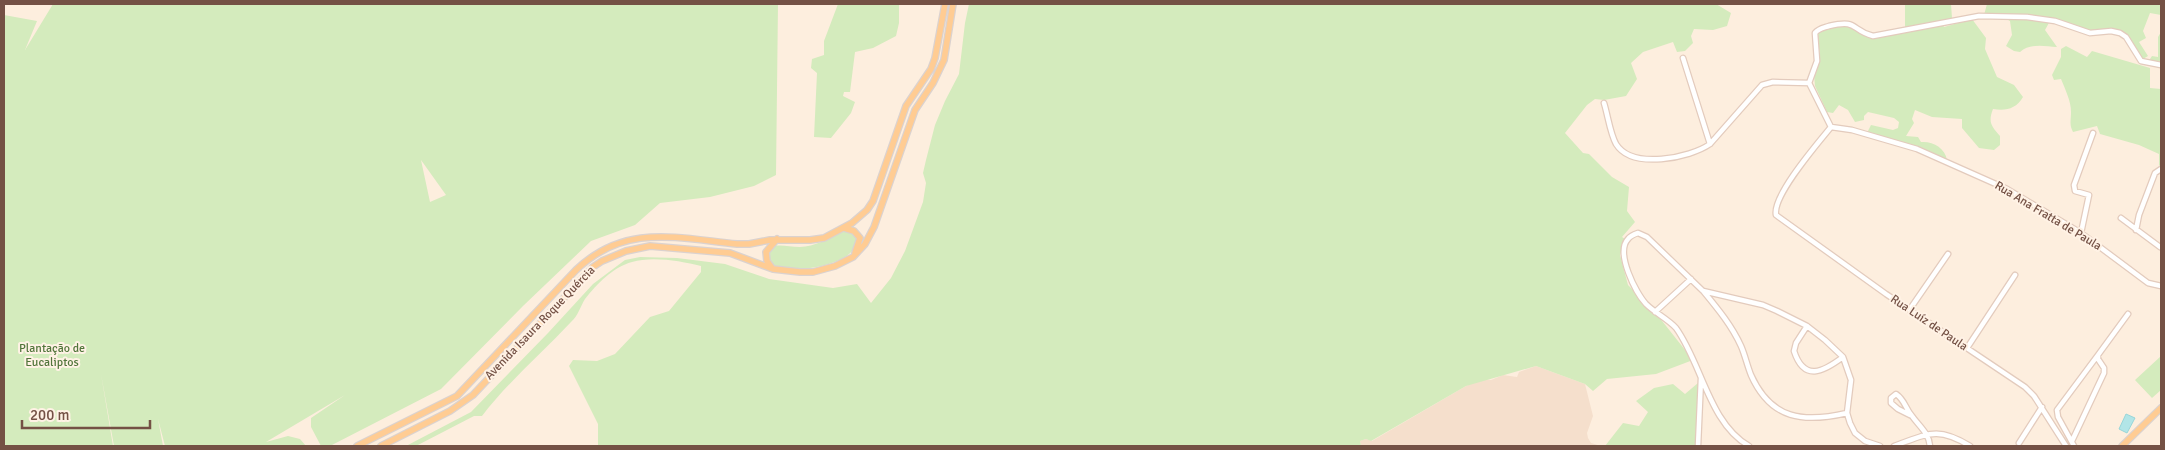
<svg xmlns="http://www.w3.org/2000/svg" width="2165" height="450" font-family="Signika,sans-serif">
  <style>
    .residential { fill: #f5dfcc }
    .green { fill: #d4ebbd; fill-rule: evenodd }
    .water { fill: #b2e5e7; stroke: #98d6d9 }
    .lines { fill: none; stroke-linecap: round; stroke-linejoin: round }
    .minor-casing { stroke: #e3cbbd; stroke-width: 7 }
    .major-casing { stroke: #dbd2cf; stroke-width: 8 }
    .minor { stroke: #fff; stroke-width: 4.5 }
    .major { stroke: #ffcc93; stroke-width: 5.5 }
    .labels { text-anchor: middle; dominant-baseline: central; stroke-width: 4; stroke-linejoin: round; paint-order: stroke }
    .street-label { font-size: 12px; fill: #745145; stroke: #fff2e5 }
    .park-label { font-size: 12px; fill: #52753b; stroke: #fff2e5 }
  </style>
  <rect width="100%" height="100%" fill="#fdeede"/>
  <path class="residential" d="M1536,366L1585,384L1593,416L1587,433L1588,438L1591,443L1601,446H1361L1360,441L1366,439L1372,441L1466,386L1482,379L1491,380L1503,375L1517,377L1519,372Z"/>
  <path class="green" d="M53,4H778L776,175L754,186L710,197L660,203L635,225L591,241L523,306L441,389L330,446H321L311,427V418L345,395L266,442L288,436L300,439L306,446H165L158,419L163,446H114L101,374L113,446H6L4,442V15L37,21L25,50ZM421,160L446,195L430,202Z
    M838,4H899V23L896,36L873,48L855,52L850,92H844L843,96L855,102L851,113L831,138L814,137L817,73L811,68L812,59L824,55V41Z
    M969,4H1716L1731,13L1727,26L1713,30L1694,29L1691,36L1693,43L1685,51L1677,52L1673,42L1643,52L1631,63L1637,79L1626,96L1604,100L1595,99L1587,105L1565,133L1583,153L1589,154L1612,177L1629,187L1627,211L1635,222L1622,237L1625,239L1620,255L1628,285L1655,312L1693,360L1656,374L1607,379L1593,391L1585,384L1536,366L1466,386L1371,441L1366,439L1360,441L1361,446H598V424L569,366L573,360L597,361L615,354L650,317L669,311L701,272V266C681,261 652,256 632,262C613,267 597,284 585,299C580,307 578,316 571,322C542,353 508,382 482,416H474L416,446H406L471,412L548,333L593,284L625,260L640,257L677,258L725,264L769,279L833,288L857,284L871,303L891,278L905,251L923,202L926,183L923,173L926,160L935,125L945,101L959,74L965,23Z
    M1905,4H1951L1952,18L1941,21L1944,27L1972,19L1986,38L1985,49L1997,77L2014,85L2023,97C2016,109 2006,111 1993,109C1988,122 1991,126 2000,136V145L1994,150L1979,148L1962,128V119L1932,117L1915,110L1912,119L1914,123L1906,136L1918,137L1921,142C1933,141 1945,148 1947,160L1867,133L1871,125L1893,130L1898,128L1899,122L1894,118L1868,112L1864,116V120L1855,122L1848,110L1839,105L1833,113L1827,112L1815,86L1814,75L1820,54L1817,37L1819,31L1846,24L1873,38L1905,33Z
    M1987,4H2161V15L2150,13L2143,31L2146,38L2139,42L2148,56L2143,59L2140,57L2127,35L2116,30L2089,32L2050,21L2045,30L2057,47C2044,46 2030,43 2020,52L2014,51L2006,46L2012,35L2010,21L1998,14L1984,15Z
    M2161,32V63L2151,61L2150,59L2152,56L2158,57V37Z
    M2066,46L2087,57L2092,51L2150,68V88L2161,89V167L2159,165V154L2139,145L2100,134L2097,126L2073,132C2069,124 2071,121 2071,112C2071,101 2065,89 2061,79L2054,80L2052,75L2061,57V49Z
    M842,231H851L857,239C856,242 855,247 853,250C841,267 787,275 770,264L768,248C779,243 787,247 800,247C814,247 830,238 842,231Z
    M2161,356V390L2152,398L2135,380Z
    M1698,383L1697,446H1605L1623,423L1639,426L1648,412L1636,401L1654,388L1673,384L1685,394Z"/>
  <path class="water" d="M2126,414L2135,418L2127,433L2119,429Z"/>
  <g class="lines">
    <g class="minor-casing">
      <path id="minor" d="M1683,58L1710,144
        M1809,83L1817,61L1815,33C1819,28 1823,28 1829,26C1859,19 1850,30 1873,36L1979,16L2027,17L2055,21L2090,33L2111,31L2120,33L2126,37L2141,61L2161,65
        M1809,83L1831,127
        M1604,103C1608,116 1610,133 1616,144C1632,170 1690,158 1710,144L1762,85L1773,82L1809,83
        M1831,127C1818,143 1772,196 1776,215L1886,294L2025,387L2034,396L2066,446
        M1831,127L1852,130L1917,149L2007,189L2081,233L2148,283L2161,286
        M2121,218L2160,247
        M2136,230L2139,215L2155,173L2161,169
        M2081,233L2089,195L2075,191L2074,185L2093,133
        M1704,292C1718,309 1732,326 1741,346C1745,355 1747,365 1751,375C1771,420 1804,423 1847,413
        M1910,309L1948,254
        M1655,312L1691,279
        M1807,326L1796,343L1794,351C1804,382 1823,372 1843,357
        M1967,348L2015,275
        M1910,415L1898,409L1891,403V398L1896,394C1905,400 1905,408 1912,416C1919,426 1929,433 1930,446
        M2072,441L2104,373V368L2098,359V355L2128,314
        M2019,443L2042,407
        M1698,446L1701,378
        M1749,446C1709,423 1702,364 1676,328C1668,319 1655,313 1646,304C1636,293 1615,253 1628,239C1630,236 1635,234 1638,233L1647,237L1703,291L1763,305L1777,311L1807,326L1825,340L1843,357L1851,380L1847,413L1850,423L1855,433L1865,441L1880,446
        M1894,446C1928,434 1937,426 1970,446
        M2074,446L2058,417L2057,410L2098,355"/>
    </g>
    <g class="major-casing">
      <path id="major" d="M844,228L854,231L860,238L855,253
        M772,268L767,261L766,252L777,239
        M357,446L457,396L576,270C625,223 676,238 737,244H749L770,240H810L824,238L852,223L867,210L873,201L906,106L931,69L935,58L945,4
        M381,446L450,411L473,395L593,267L602,261L626,251L650,246L730,253L773,269L800,272H813L835,266L853,257L865,244L874,227L915,110L933,83L944,60L953,4
        M2122,446L2161,408"/>
    </g>
    <use href="#minor" class="minor"/>
    <use href="#major" class="major"/>
  </g>
  <g class="labels">
    <g class="street-label">
      <text transform="translate(2048 216) rotate(31)">Rua Ana Fratta de Paula</text>
      <text transform="translate(540 323) rotate(-46)">Avenida Isaura Roque Quércia</text>
      <text transform="translate(1929 323) rotate(34)">Rua Luíz de Paula</text>
    </g>
    <g class="park-label">
      <text x="52" y="348">Plantação de<tspan x="52" dy="14">Eucaliptos</tspan></text>
    </g>
  </g>
  <rect width="2165" height="450" fill="none" stroke="#745145" stroke-width="10"/>
  <path d="M22 420v8h128v-8" fill="none" stroke="#745145" stroke-width="2.5"/>
  <text x="30" y="420" font-size="15" fill="#745145" stroke="#fff2e5" stroke-width="4" paint-order="stroke">200 m</text>
</svg>
